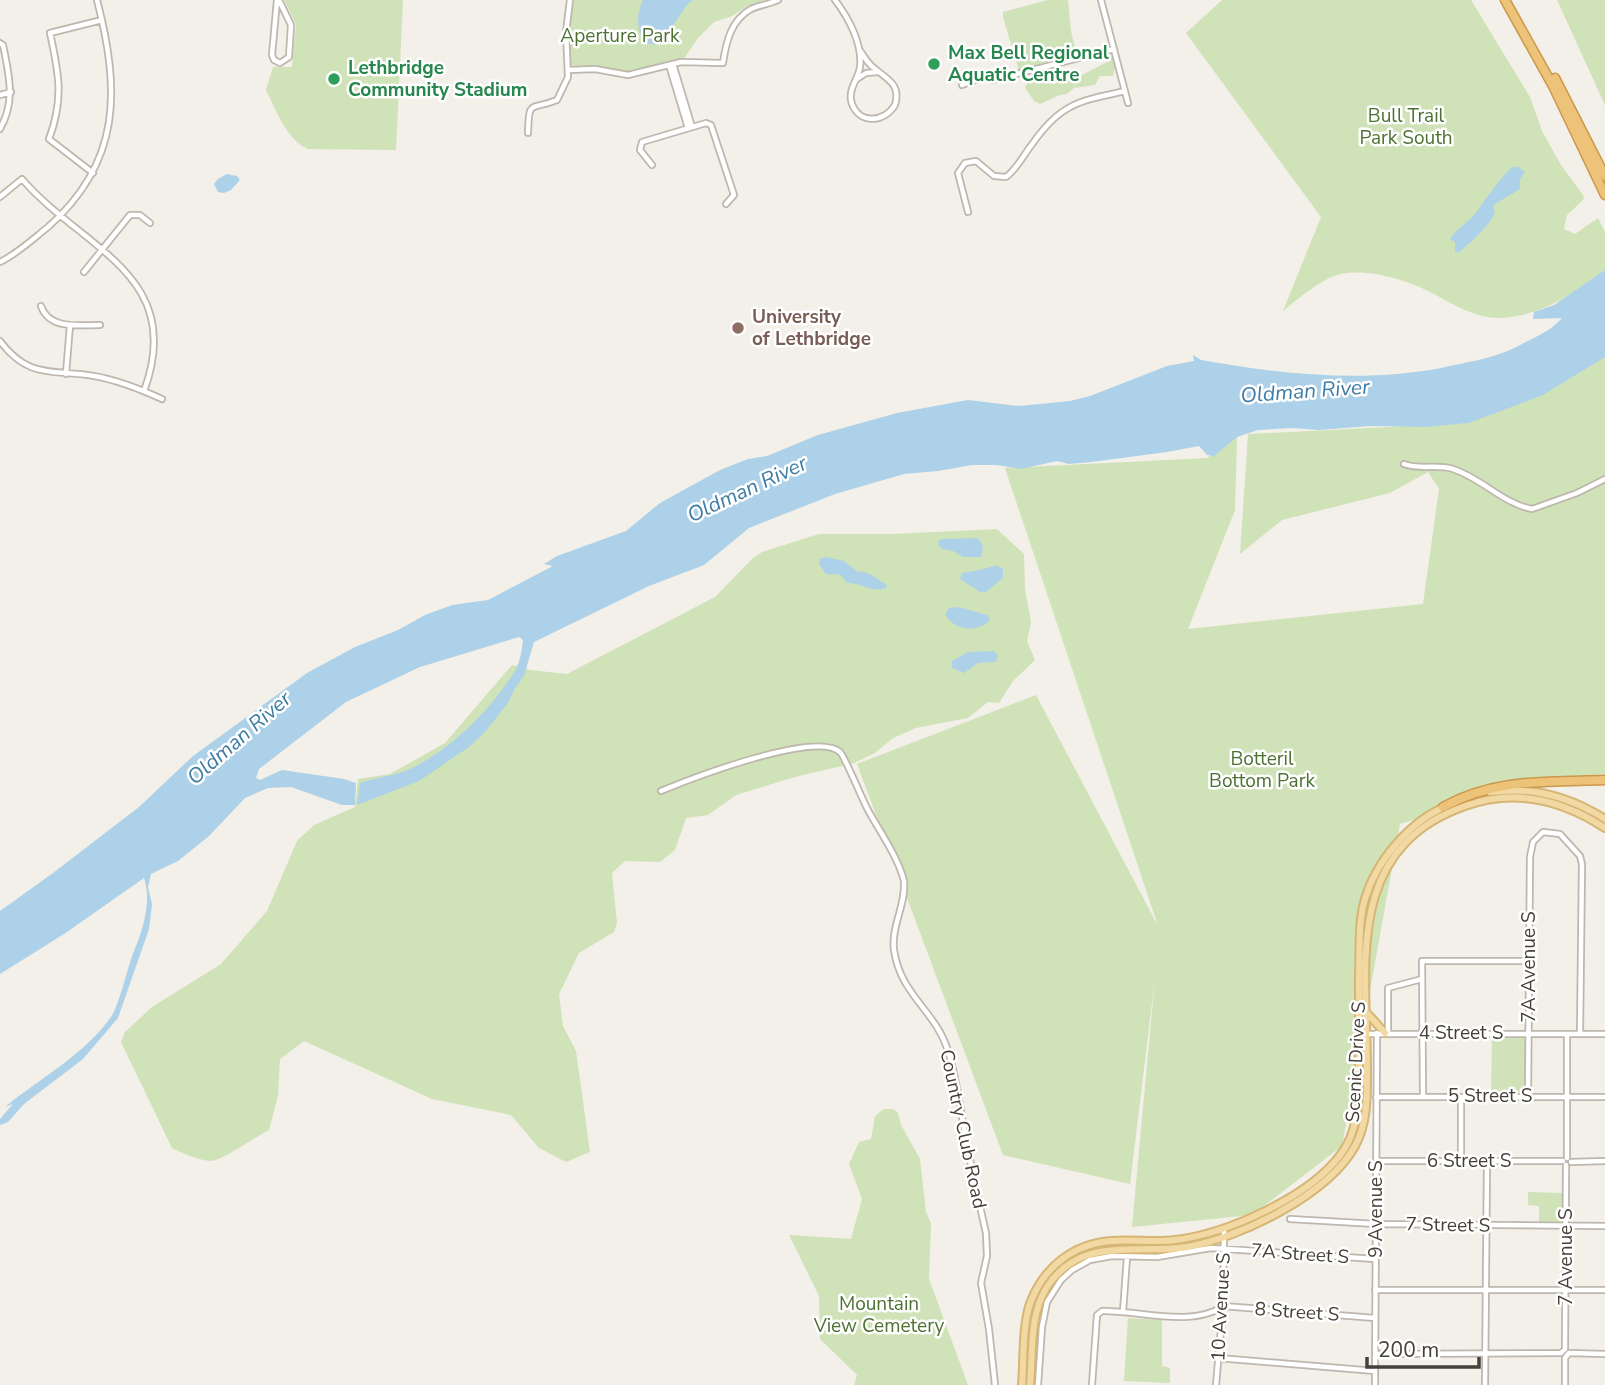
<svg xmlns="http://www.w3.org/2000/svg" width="1605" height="1385" font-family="'Nunito Sans',sans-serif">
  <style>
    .green { fill: #d0e2b7 }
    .water { fill: #add1e8 }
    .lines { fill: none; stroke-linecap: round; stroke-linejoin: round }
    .minor-casing { stroke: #bdb7ad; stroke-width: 8 }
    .major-casing { stroke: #d6b674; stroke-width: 10 }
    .highway-casing { stroke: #cb984b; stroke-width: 11 }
    .minor { stroke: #fff; stroke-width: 4.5 }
    .major { stroke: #f2d9a3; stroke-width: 6 }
    .highway { stroke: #edc37a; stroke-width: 8 }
    .leisure-dot { fill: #2e9e5b; stroke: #fff; stroke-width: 2.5 }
    .education-dot { fill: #8d6e63; stroke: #fff; stroke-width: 2.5 }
    .labels { text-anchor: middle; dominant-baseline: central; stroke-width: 5; stroke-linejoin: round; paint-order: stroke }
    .park-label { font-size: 19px; fill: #4c7132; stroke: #fff }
    .leisure-label { font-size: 19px; font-weight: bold; fill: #27864d; stroke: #fff; text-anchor: start }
    .education-label { font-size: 19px; font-weight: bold; fill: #785e54; stroke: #fff; text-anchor: start }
    .street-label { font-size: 19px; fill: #454038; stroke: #fff }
    .water-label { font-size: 21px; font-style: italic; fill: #3e7ca5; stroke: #fff }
  </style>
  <rect width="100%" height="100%" fill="#f3efe9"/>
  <path class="green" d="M284,0H403L396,150L308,149C286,139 276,110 266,90L273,67H292L296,24Z
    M574,0H765L748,6L730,17L714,22L698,38L683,60L628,74L571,65L569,33Z
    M1048,0H1068L1071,31L1076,53L1019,71L1003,17V12Z
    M1222,0H1471L1530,97L1542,131L1561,165L1583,195L1584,199L1567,215L1564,229L1575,234L1598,218L1605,232V270C1573,294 1540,317 1499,318C1476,318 1454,305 1434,294C1410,281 1370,268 1341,274C1322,278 1298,299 1283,311L1321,217L1186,33Z
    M1557,0H1605V105Z
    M1108,56H1113L1116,64L1113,76H1100L1095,85L1074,88L1067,94L1060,95L1040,104L1034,101L1025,88L1029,78H1046L1051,84H1055L1058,81L1055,76L1058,75H1082L1107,62Z
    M1605,355V774L1549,780L1400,824L1342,1146L1252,1215L1132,1227L1155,978L1130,1184L1003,1155L857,764L1036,695L1158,926L1005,468L1207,458L1237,437L1235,510L1188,629L1423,604L1439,489L1428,472L1390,493L1282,520L1240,554L1248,434L1469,423Z
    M997,529L1024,554L1025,589L1031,622L1027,641L1035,660L1013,681L999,703L988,702L968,718L916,728L893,738L875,753L854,763L795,777L736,795L708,815L686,818L675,850L660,862L625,861L612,873L617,923L614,932L579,953L559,994L563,1026L576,1051L590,1152L566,1162L539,1148L511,1115L432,1099L304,1041L280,1059L278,1096L269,1130C255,1137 220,1162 210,1161C197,1160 183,1153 172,1148L121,1042L125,1032L152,1007L221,964L267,911L297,841L314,825L355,807L358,779L390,774L445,743L512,665L530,670L567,674L715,597L753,558L762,552L819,534H893Z
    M1492,1037H1526L1525,1095H1491Z
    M884,1109H893L898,1113L901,1125L920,1159L926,1212L931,1223L929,1279L968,1385H854L857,1375L820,1339L819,1296L789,1235L851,1239L862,1199L849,1164L859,1142L871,1139L875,1116Z
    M1528,1192L1564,1193L1563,1224L1539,1223V1206L1528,1205Z
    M1128,1318L1162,1320V1366L1170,1368V1383L1124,1381Z"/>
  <path class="water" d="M643,0H693L687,5L661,43L656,45L644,42C636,28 636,15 643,0Z
    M1512,167H1518L1525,172L1520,180V189L1495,204L1493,207L1495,213C1492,223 1467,246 1458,253L1455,251V242L1450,239C1457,228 1466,224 1474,215C1488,197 1495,184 1512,167Z
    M227,174L237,176L240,180L231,190L224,193L218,192L214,184L218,179Z
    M1605,270V357L1543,395L1469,423L1424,427L1370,426L1319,430L1293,428L1258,430L1237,437L1214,456L1207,455L1199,446L1167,452L1091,462L1069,464L1057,461L1021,469L997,465H972L938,471L904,474L835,494L749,528L704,565L649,586L534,642L524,676L515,688L508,703L485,732L469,747L419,781L357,805L360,783C377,777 395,776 412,768C453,748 490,710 515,671C520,662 522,650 523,640L519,637L420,667L346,702L259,769L256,778L260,780L282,770L344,779L356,783L355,805H342L291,787L268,788L245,798L209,836L178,861L151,874L148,887L152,904L149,929L118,1018L83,1059L24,1104L8,1122L0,1125V1119L13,1104L5,1107C39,1079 85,1054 111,1017C120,1003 127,969 134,951C143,929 152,901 144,878L64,934L0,974V911L53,873L139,807L193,756L307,673L355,647L398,630L425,615L452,605L488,600L553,566L544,564L557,556L626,531L660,503L720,470L748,459L767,456L818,435L897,413L968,400L1019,406L1070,401L1090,396L1167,366L1194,361L1193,355L1201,360C1279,374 1362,383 1441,368C1471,361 1495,359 1522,344C1537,336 1551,331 1562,318L1533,319L1534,312L1554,305Z
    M978,538L983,546L981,557H963L953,551L942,549L938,544L939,540L943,539Z
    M826,557L844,561L858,572C870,570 876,580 886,584L887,587C876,595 860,582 847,583C837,570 840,576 826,574L819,564L820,559Z
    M996,565L1003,569V578L986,592H980L960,579L962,573C966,573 993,567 996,565Z
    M959,607L987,615L990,620C977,634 953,630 945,614L949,608Z
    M994,651L998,656L995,662L978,663L964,673L952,668V661L968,652Z"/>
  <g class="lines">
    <g class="minor-casing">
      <path id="minor" d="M277,0L272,55L274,60L280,63L289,57L291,25L279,0
        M835,0C848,17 863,44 860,67C858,80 847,90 852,104C860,125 885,122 895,105C901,84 888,80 874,68C867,63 864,56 859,49
        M1101,0L1128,103
        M0,43L3,45C9,75 16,101 0,129
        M673,64L692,127
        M669,65L688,128
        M568,70L595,69L628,75L681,62L723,63C726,42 731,20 751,9C760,5 770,4 778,0
        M857,79L866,73L878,72
        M962,85L983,77L993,80L1114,49
        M0,95L11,92
        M528,133C529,98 530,111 557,100L568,77L566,32L570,0
        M652,165L640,150L642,142L706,123L711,125L734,195L726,204
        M93,173L49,139C64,99 59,74 50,33L102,20
        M0,197L22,179C82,249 187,275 144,391
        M968,212L958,173L965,163L976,161L994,176L1006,177C1018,168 1024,154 1033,143C1061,103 1080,101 1125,91
        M0,262C17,254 33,239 48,227C122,162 120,89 97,0
        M84,272L130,215H140L150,223
        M41,306C49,330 79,325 100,325
        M0,341C29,380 54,369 94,376C118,380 140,389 162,399
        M66,374L70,325
        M1404,464C1419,470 1437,464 1453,469C1481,478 1504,504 1532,509L1577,493L1605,479
        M661,791C690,779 816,730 840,752C845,757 862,799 868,810C880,832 898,857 904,881C906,905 891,926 894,950C900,994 935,1011 947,1048C956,1074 959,1102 964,1128C970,1163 978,1198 986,1233L987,1256L981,1283L989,1329L995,1385
        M1388,1033V988L1422,979
        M1364,1034H1605
        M1528,1096L1530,857L1533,842L1543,832L1560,834L1580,856L1582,864L1580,1034
        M1376,1097H1605
        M1423,1097L1422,961H1529
        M1567,1158V1034
        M1376,1161H1563
        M1461,1161V1097
        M1571,1162L1605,1161
        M1290,1219L1376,1224L1605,1226
        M1375,1290H1605
        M1123,1312L1127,1257
        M1375,1354L1561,1353L1565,1349L1566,1165
        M1218,1358L1375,1371
        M1038,1385L1042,1327L1047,1302L1061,1280L1072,1270L1090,1260L1112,1256L1157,1257L1211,1248L1375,1259
        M1092,1385L1097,1315L1102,1311C1137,1310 1193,1328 1223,1306L1375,1318
        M1216,1385L1223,1306L1224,1229
        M1375,1385L1377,1033
        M1485,1385L1487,1162
        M1565,1385V1358L1569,1353L1605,1354"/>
    </g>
    <g class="major-casing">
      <path id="major" d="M1490,792C1532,786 1570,797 1605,819
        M1367,1013L1385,1033
        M1022,1385C1024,1361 1022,1323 1031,1301C1045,1266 1074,1244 1111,1241C1132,1239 1154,1243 1175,1240C1226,1234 1310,1197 1341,1154C1360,1129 1358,1098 1359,1068C1359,1036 1359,1005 1359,973C1360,949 1358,922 1365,899C1376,861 1410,821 1447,806
        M1030,1385C1033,1353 1029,1315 1047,1287C1081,1235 1136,1255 1187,1247C1240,1238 1329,1194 1355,1146C1368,1123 1367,1095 1367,1069C1367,967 1343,849 1465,806C1515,788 1562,800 1605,828"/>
    </g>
    <g class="highway-casing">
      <path id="highway" d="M1505,0L1553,86L1605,195
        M1555,78L1605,176
        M1443,807C1495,778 1548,782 1605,780"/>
    </g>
    <use href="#minor" class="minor"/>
    <use href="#major" class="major"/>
    <use href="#highway" class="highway"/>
  </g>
  <g class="leisure-dot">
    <circle cx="934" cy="64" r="7"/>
    <circle cx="334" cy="79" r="7"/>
  </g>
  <circle class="education-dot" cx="738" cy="328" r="7"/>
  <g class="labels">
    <g class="park-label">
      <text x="620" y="36">Aperture Park</text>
      <text x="1406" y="116">Bull Trail<tspan x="1406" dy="22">Park South</tspan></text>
      <text x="1262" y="759">Botteril<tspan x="1262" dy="22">Bottom Park</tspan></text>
      <text x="879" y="1304">Mountain<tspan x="879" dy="22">View Cemetery</tspan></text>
    </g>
    <g class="leisure-label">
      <text x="948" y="53">Max Bell Regional<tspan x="948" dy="22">Aquatic Centre</tspan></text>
      <text x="348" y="68">Lethbridge<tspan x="348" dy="22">Community Stadium</tspan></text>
    </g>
    <g class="education-label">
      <text x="752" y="317">University<tspan x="752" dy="22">of Lethbridge</tspan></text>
    </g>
    <g class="street-label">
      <text transform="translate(1529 967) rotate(-90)">7A Avenue S</text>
      <text x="1461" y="1033">4 Street S</text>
      <text transform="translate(1356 1062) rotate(-87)">Scenic Drive S</text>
      <text x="1490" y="1096">5 Street S</text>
      <text transform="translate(963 1129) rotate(78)">Country Club Road</text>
      <text x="1469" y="1161">6 Street S</text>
      <text transform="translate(1376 1209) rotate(-90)">9 Avenue S</text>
      <text transform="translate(1448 1225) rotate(1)">7 Street S</text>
      <text transform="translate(1300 1254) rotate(4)">7A Street S</text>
      <text transform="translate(1566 1257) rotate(-90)">7 Avenue S</text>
      <text transform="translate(1221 1307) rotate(-87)">10 Avenue S</text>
      <text transform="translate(1297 1312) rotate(4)">8 Street S</text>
    </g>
    <g class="water-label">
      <text transform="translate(1305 391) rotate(-4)">Oldman River</text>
      <text transform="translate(747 489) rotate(-25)">Oldman River</text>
      <text transform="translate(239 738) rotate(-41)">Oldman River</text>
    </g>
  </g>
  <path d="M1367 1357v10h112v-10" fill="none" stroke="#454038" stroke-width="3.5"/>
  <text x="1378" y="1357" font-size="21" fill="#454038" stroke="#ffffff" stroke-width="5" paint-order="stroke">200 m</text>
</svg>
